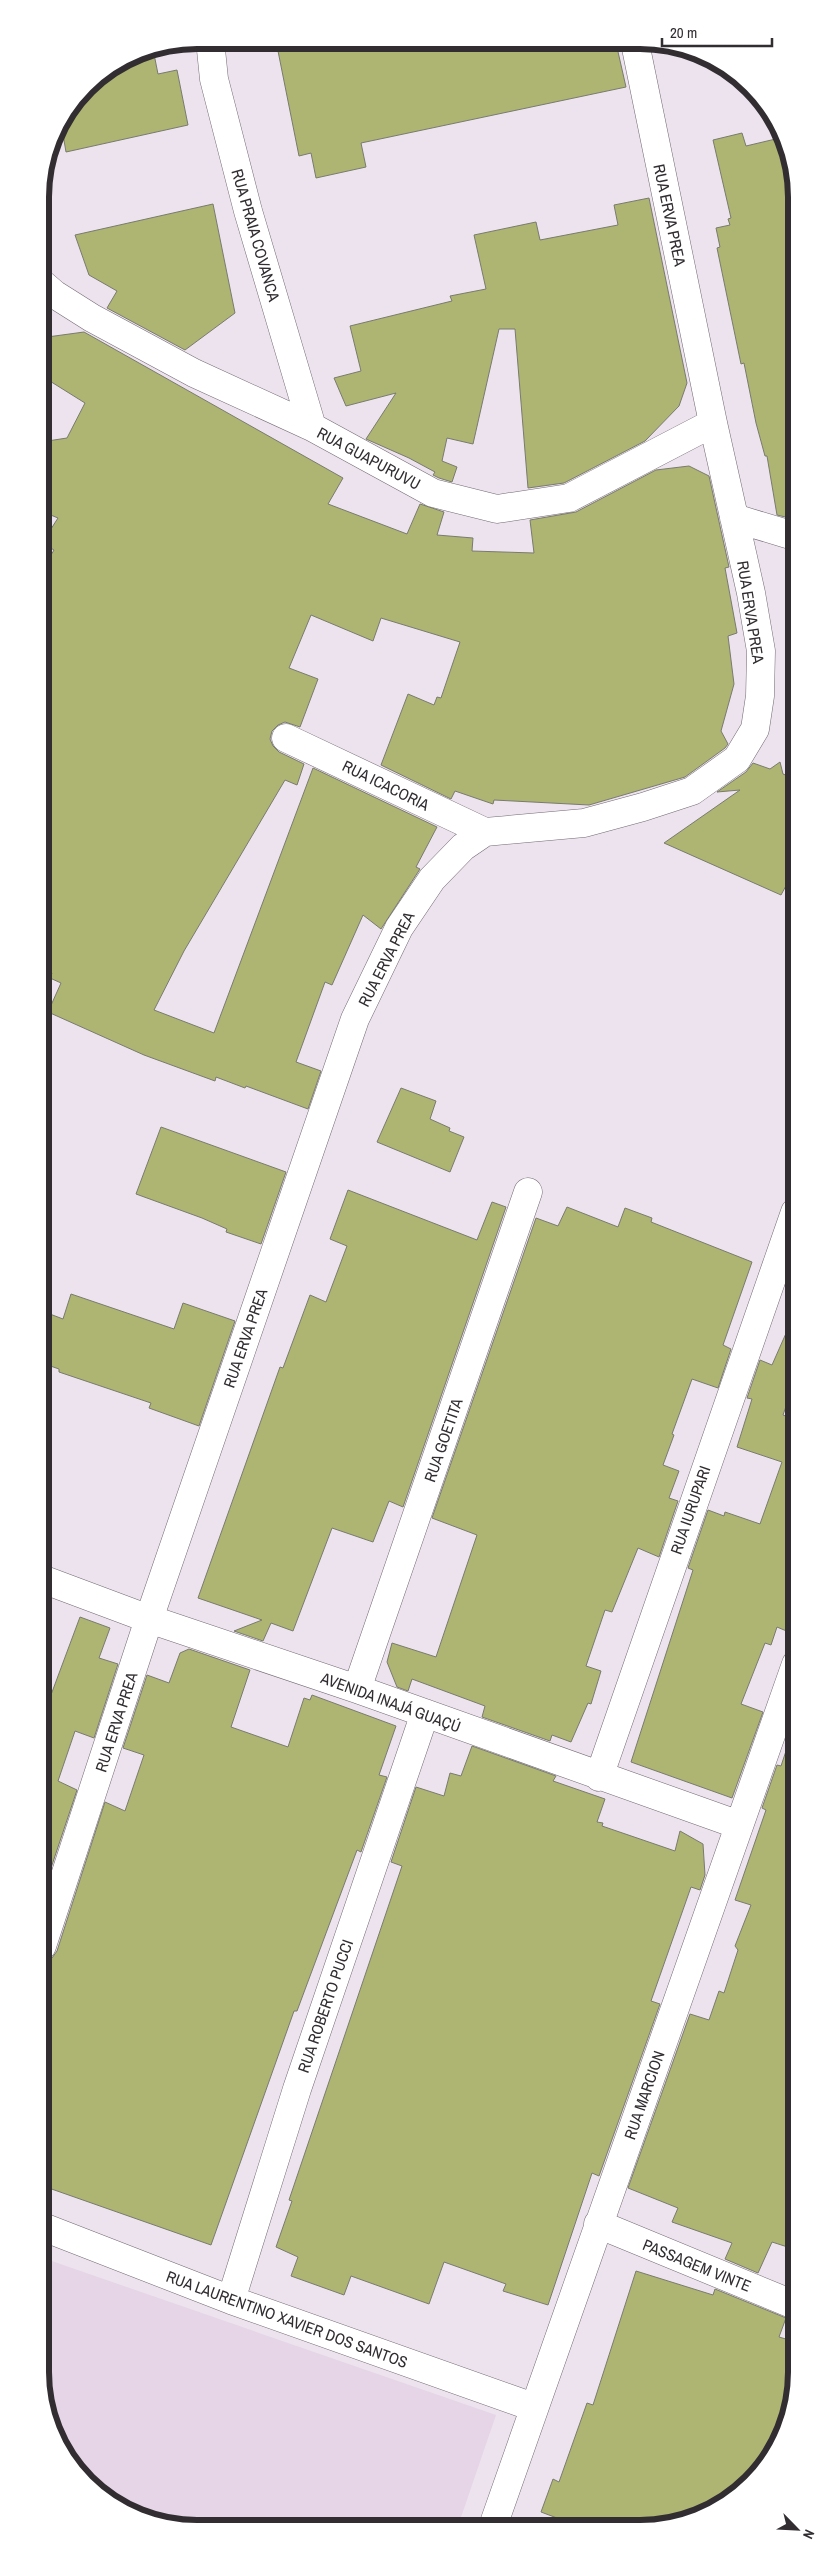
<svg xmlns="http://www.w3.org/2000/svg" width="837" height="2569" font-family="'Archivo Narrow',sans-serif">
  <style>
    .built { fill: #e5d5e6 }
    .building { fill: #aeb471; stroke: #797b6f }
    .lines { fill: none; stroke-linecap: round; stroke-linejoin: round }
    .minor-casing { stroke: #736a73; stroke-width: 29 }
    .minor { stroke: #fff; stroke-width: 28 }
    .labels { text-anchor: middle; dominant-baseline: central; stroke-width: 4.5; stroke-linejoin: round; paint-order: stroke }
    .street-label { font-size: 16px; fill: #312d31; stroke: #fff }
    .rim { fill: none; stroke: #312d31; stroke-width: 6 }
  </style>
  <rect width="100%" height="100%" fill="#ede3ee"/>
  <path class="built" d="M43,2258L496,2415L458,2526H166L127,2513L86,2483L56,2442L43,2403Z"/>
  <path class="building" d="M276,41L616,43L626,87L361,143L366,167L316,178L311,153L299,156Z
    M153,49L158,74L177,70L188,125L66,152L61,123L86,86L137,52Z
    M742,133L746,146L784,137L794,166V519L777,515L767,456H765L756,423L744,363L741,364L717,248L720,247L716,228L730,225L728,219L731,218L713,140Z
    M649,198L687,383L679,406L645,441L564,483L528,488L515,329H499L473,444L447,438L442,461L457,467L452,482L439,478L433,475L435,472L409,458L366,439L396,393L346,406L334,378L361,371L350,326L452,301L450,296L486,289L474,235L536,222L540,240L618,225L614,205Z
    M213,204L235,313L185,350L107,308L117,291L89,275L75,235Z
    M84,332L343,478L328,504L407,534L420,504L444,512L437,535L473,538L472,551L534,553L530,520L576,512L656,470L689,466L709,476L729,567L725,568L737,633L728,636L734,684L721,731L728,744L725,748L685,777L589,805L494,800L493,804L455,791L451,799L381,765L408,694L434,705L437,697L441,698L460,642L381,618L373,641L311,615L289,668L318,679L300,727L285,722L278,725L272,731L270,739L273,746L279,752L304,764L297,785L285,780L184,951L154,1010L214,1033L313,768L437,827L416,867L420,869L381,929L363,915L332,985L325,982L296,1062L321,1071L308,1109L246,1086L245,1088L216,1077L215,1081L144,1055L48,1012L61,983L50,978L52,973L41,969V572L54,550L42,543L58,518L41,511V442L67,438L85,403L45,378L44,369L41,370L40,338Z
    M780,762L783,774L795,779V884L788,882L781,895L664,843L740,790L717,792L746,772L753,763L770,769Z
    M401,1088L436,1101L430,1119L450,1128L449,1131L464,1137L450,1172L377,1142Z
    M161,1127L286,1172L261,1244L226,1232L227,1229L202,1218L136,1194Z
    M348,1190L477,1240L492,1202L506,1207L403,1507L389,1501L373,1542L332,1528L293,1631L271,1623L263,1641L234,1631L262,1620L198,1598L280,1367L283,1368L310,1295L326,1302L347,1246L330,1239Z
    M567,1207L618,1227L625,1208L652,1218L651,1222L752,1262L723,1345L731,1349L718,1388L692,1379L672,1434L674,1435L663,1465L679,1471L669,1498L678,1501L659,1557L638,1548L612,1612L605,1610L586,1666L601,1671L591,1704L588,1703L571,1742L552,1735L550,1741L482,1717L485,1706L412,1679L408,1691L397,1687L387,1662L392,1643L436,1657L477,1535L432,1518L536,1218L558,1226Z
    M71,1294L174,1329L183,1303L235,1321L199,1426L149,1408L151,1403L59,1372V1369L42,1363V1311L63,1319Z
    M795,1313V1381L783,1415L796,1420V1635L777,1627L771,1645L765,1643L741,1704L763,1712L732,1798L631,1762L693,1570L688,1568L708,1510L724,1516L725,1512L760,1524L782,1462L737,1447L752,1399L747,1398L760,1360L772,1365Z
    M80,1617L110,1628L99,1658L118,1664L94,1738L75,1731L58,1781L77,1790L42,1895V1719Z
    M189,1649L250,1670L231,1727L288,1747L304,1698L310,1700L312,1695L396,1726L379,1775L387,1777L361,1852L357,1850L297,2011H294L211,2245L43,2186L42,1961L52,1958L57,1951L105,1802L125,1811L144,1755L123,1748L147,1675L169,1683L180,1653Z
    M791,1736L796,1737L797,2250L772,2242L758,2273L725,2259L732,2243L672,2222L678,2208L628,2188L690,2014L709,2020L719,1991L724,1993L738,1950L735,1946L751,1905L735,1900L766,1810L762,1808L777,1765L781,1766Z
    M472,1746L556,1776L553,1781L605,1799L597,1822L603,1823L602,1826L675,1851L680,1831L703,1844L705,1875L700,1890L691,1887L651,2001L660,2004L599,2176L592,2173L548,2305L503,2291L506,2284L444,2262L429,2304L351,2276L344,2295L291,2276L298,2257L276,2247L292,2201L289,2200L402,1866L391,1862L416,1787L444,1796L450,1773L461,1776Z
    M636,2271L713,2295L715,2289L786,2318L779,2337L796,2342L790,2362L797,2365V2368L773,2452L758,2475L718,2508L671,2526H554L557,2518L541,2512L553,2479L559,2482L587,2403L593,2405Z"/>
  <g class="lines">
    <g class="minor-casing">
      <path id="minor" d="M210,40L214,79L248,211L312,427
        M40,282L54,294L92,318L194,373L312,427L433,493L497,509L569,498L713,423
        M734,518L794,536
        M286,738L485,832
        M42,1579L149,1619L357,1689L739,1825
        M357,1689L528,1192
        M599,1777L795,1212
        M42,1946L149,1619L355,1019L399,928L432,879L463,847L485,832L584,823L643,807L692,791L737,759L755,729L760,696L761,651L751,593L713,423L635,43
        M598,2224L797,2306
        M43,2227L231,2300L533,2407
        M231,2300L297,2089L425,1713
        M493,2526L796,1664"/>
    </g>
    <use href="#minor" class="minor"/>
  </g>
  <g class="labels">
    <g class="street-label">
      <text transform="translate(670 215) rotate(78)">RUA ERVA PREA</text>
      <text transform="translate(256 235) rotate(74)">RUA PRAIA COVANCA</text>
      <text transform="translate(369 458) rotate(28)">RUA GUAPURUVU</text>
      <text transform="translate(751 612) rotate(81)">RUA ERVA PREA</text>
      <text transform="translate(386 785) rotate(26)">RUA ICACORIA</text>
      <text transform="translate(386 959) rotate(-63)">RUA ERVA PREA</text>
      <text transform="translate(245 1338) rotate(-71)">RUA ERVA PREA</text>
      <text transform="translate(443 1440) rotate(-71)">RUA GOETITA</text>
      <text transform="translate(690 1510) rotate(-71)">RUA IURUPARI</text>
      <text transform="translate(391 1702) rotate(20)">AVENIDA INAJÁ GUAÇÚ</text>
      <text transform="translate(116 1722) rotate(-72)">RUA ERVA PREA</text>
      <text transform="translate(325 2006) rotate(-71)">RUA ROBERTO PUCCI</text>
      <text transform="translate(644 2095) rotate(-71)">RUA MARCION</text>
      <text transform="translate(697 2265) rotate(22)">PASSAGEM VINTE</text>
      <text transform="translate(287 2319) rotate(20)">RUA LAURENTINO XAVIER DOS SANTOS</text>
    </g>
  </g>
  <path d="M0 0H837V2569H0ZM197 49H640A148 148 0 0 1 788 197V2372A148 148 0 0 1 640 2520H197A148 148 0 0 1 49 2372V197A148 148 0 0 1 197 49Z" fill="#fff" fill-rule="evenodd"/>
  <path class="rim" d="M197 49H640A148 148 0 0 1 788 197V2372A148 148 0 0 1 640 2520H197A148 148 0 0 1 49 2372V197A148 148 0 0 1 197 49Z"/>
  <g transform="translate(797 2529) rotate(114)" stroke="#ffffff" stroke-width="4" paint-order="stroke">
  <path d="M0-4L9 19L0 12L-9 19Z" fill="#312d31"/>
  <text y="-8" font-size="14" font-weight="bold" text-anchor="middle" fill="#312d31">N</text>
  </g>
  <path d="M662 38v8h110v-8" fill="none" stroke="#312d31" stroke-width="2.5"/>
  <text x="670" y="38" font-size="15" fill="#312d31" stroke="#ffffff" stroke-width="4" paint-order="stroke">20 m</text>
</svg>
